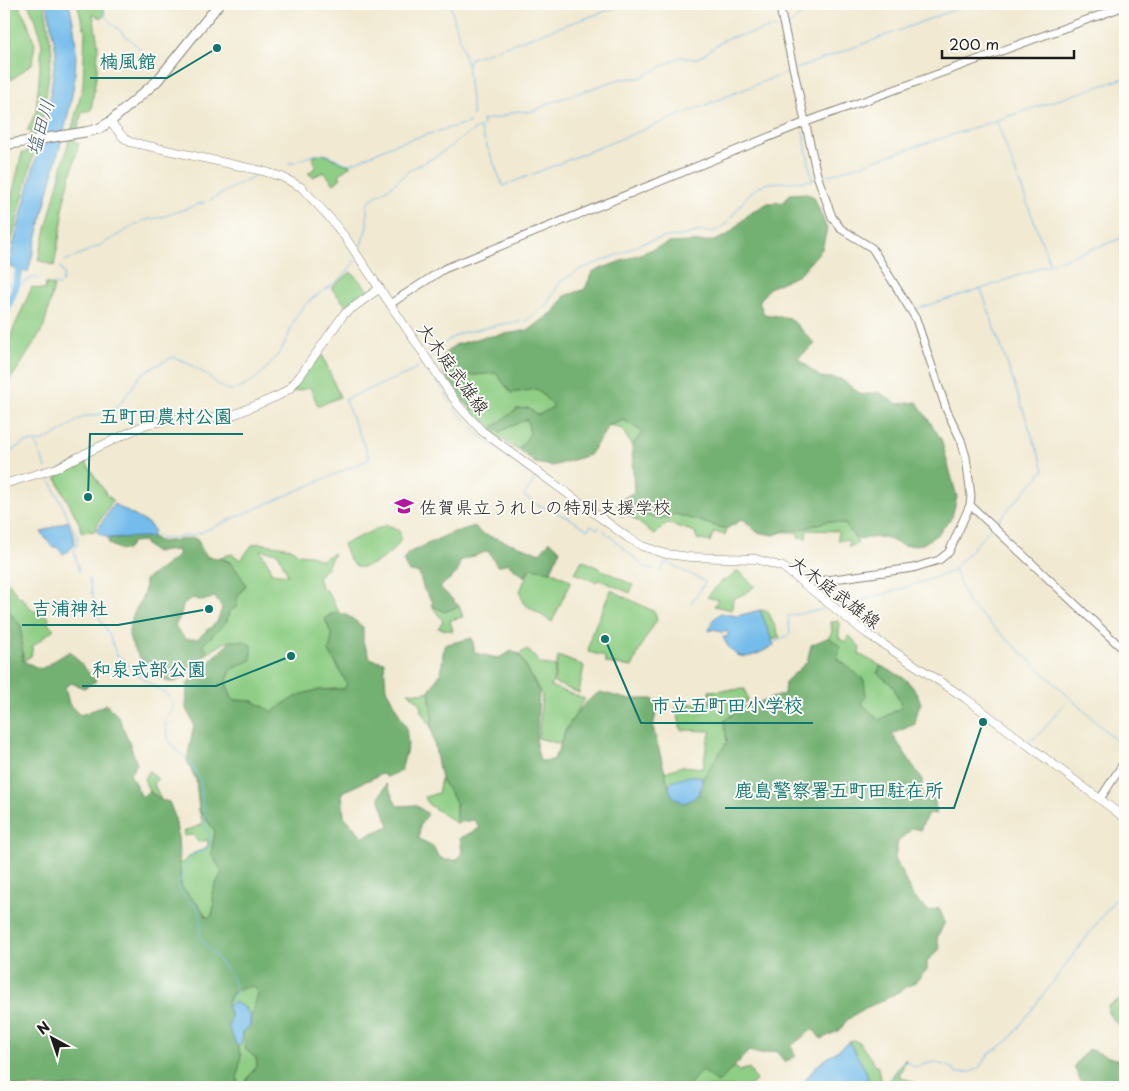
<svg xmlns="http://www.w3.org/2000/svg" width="1129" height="1091" font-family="'Playpen Sans','Klee One',sans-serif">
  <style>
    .green { fill: #8fce85; stroke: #567550; fill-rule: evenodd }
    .forest { fill: #73b172; stroke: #486647; fill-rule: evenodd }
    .water { fill: #73bceb; stroke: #486c84 }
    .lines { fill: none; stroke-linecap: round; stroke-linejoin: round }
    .stream { stroke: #73bceb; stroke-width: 1 }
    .river { stroke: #73bceb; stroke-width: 8 }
    .tertiary-casing { stroke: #868276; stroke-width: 9 }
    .secondary-casing { stroke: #868276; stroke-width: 9 }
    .trunk-casing { stroke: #868276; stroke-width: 11 }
    .tertiary { stroke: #fff; stroke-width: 7 }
    .secondary { stroke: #fff; stroke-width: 8 }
    .trunk { stroke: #fff; stroke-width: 9 }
    .labels { text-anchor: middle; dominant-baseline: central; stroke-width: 4; stroke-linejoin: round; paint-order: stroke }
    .street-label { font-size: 18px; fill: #1c1c1c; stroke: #fdfcf7 }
    .poi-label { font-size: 18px; fill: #1c1c1c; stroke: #fdfcf7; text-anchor: start }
    .water-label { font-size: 19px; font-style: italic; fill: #3f5c6f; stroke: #fdfcf7 }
    .leader { fill: none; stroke: #0f766e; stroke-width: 2 }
    .callout-dot { fill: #0f766e; stroke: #fdfcf7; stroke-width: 2 }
    .callout-label { font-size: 19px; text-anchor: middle; font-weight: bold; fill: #0f766e; stroke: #fdfcf7; stroke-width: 4; stroke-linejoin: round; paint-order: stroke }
  </style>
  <rect width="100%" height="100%" fill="#fdfcf7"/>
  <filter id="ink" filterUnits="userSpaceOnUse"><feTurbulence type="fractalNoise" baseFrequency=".02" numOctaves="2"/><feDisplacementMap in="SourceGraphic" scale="10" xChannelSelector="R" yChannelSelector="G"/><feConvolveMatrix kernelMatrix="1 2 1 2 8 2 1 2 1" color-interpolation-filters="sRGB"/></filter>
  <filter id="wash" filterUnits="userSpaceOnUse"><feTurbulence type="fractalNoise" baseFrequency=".0096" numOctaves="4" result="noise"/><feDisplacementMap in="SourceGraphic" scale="20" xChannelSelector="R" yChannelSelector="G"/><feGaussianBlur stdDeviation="1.12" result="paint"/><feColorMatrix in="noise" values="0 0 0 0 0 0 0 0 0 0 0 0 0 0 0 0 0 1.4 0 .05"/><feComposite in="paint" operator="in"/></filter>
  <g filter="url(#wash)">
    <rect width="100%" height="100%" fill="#f1e9d1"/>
    <path class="green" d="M4,4H18L27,21L35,44L32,64L7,83L4,81Z
      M28,4H44L45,6L52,52L44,111L14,233L4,262V228L22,153H26L32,132L27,131L36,112L42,45L36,20Z
      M77,4H103L105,15L100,18L93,14L98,44L97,71L91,110L82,112L75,142L79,143L62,209L63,217L54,266L38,260L83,86L85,31Z
      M321,154C332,156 340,164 351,165L339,175L341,178L334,184L324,172L313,177L308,173L315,168L313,157Z
      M351,272L370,291L348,308L331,288Z
      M46,283L54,286L44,327L21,364L4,388V346L9,339L32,287L45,290Z
      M322,354L340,397L318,406L310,387L298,391L286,392Z
      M496,373L511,393L537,389L555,407L538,415L528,408L494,427L499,432L527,418L530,434L519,449L514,448L486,428L472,414L464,376Z
      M624,420L643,432L632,446L622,429L610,425Z
      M83,458L107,495L113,500L97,525L95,531L81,532L79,523L57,480L56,475L60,470Z
      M618,510L663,519L675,514L726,529L725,535L714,532L710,542L697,539L695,532L667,523L655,535L629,515L621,516Z
      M828,521L845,524L858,543L849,547L848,540H838V531L807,530L806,538L798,537V533L783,532L774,535L784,530H799Z
      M386,525C426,533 373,571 358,567C349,564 346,551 343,544Z
      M259,543L291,548L298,554L311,555L321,560L334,553L327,567L318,577L321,587L328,592L340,614H331L325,618L332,637L329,651L347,684L344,689C313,689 297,692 273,712L253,701L233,700L226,683L231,670L251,660L231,641L224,643L209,652L202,646L227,621L229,611L238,596L246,585L232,563L220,557L232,554L241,560L252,545ZM260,550L278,553L288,575L271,573L270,567Z
      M582,560L633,585L630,593L600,580L595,582L575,573Z
      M530,568L551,571L571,581L552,622L523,603L520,591Z
      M738,571L755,586L744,594L733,599L732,610L714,606L718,600L707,597L723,580H727Z
      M4,581L9,583L19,597L22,598L34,612L40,609L49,618L48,624L54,629L33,646L31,656L23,661L21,626L4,605Z
      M611,590L655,612L657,620L643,642L632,667L606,663L604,656L588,652L591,635Z
      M431,605L445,612L459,606L463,617L450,620L453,631L438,628L443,621Z
      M760,610L768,611L780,638L771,640Z
      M839,621V638L845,642L849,635L860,647L859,654L881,666L877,673L893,686L902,707L879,720L861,703L864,680L838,659L839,646L829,637L832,632L831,622Z
      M527,649L541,664L556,666L552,684L550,686L585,699L565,731L560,744L538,738L542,695L519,654Z
      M558,656L584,666L579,693L554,683Z
      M745,689L748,701L741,704V708L724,721L727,742L702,780L701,776L671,782L669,788L665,772L682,766L703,768L707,743L711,731L681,730L676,705L710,702L709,691Z
      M429,691L432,717L431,727L421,711L420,703L408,692L422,693Z
      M149,771L158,779L154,784L161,800L149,791L144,779Z
      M441,779L456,802V823L428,804L425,797L438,793Z
      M199,810L215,831L211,853L222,872L212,892L214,906L212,915L207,918L201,908L181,886L179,865L194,853L205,849L208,845V840L198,842L193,835L184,836L183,832L203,824Z
      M253,986L258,994L251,1017L245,1008L236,1003L227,1007C227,992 241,989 253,986Z
      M1125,996V1029L1121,1028L1108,1013V1006Z
      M242,1032L246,1050L256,1058L257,1065L242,1087H240C232,1072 246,1064 237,1046L241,1045Z
      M854,1040C865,1044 867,1058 877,1065L883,1085C893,1078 897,1068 906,1059L899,1076L916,1083V1087H895V1085H883L880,1087H870L866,1071L849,1042Z
      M734,1066L740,1071L749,1068L756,1081L747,1087H687L702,1070L718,1083Z"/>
    <path class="forest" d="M806,193L814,197L827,229L822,249L799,275L769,288L759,302L764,314L790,318L815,344L798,358L820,377L841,379L862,395L879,392L897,404L917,402L941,439L957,497L952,517L938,534L923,544L904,546L884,537L856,539L845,524L828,521L799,530H784L774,535L757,532L743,519L726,529L675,514L663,519L618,510L617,502L634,492L632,446L642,432L624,420L610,425L589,455L553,466L535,463L519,449L530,434L527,419L499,432L493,427L517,409L528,408L538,415L554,407L537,389L511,393L496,373L465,376L473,410L462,401L443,372L444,354L455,345L480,338L529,330L556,310L565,296L585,289L592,272L669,243L714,241L726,236L749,214L768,203L784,202L790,194Z
      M475,526L480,533L540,553L550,541L560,550L551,571L530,568L525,577L507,563L498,567L488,551L460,561L457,573L440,587L459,606L445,612L431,605L433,602L424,590L419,573L409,572L403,561L408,553L451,533Z
      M153,537L161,542L194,538L198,540L202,550L208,557C232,558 235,567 246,585L238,596L237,607L229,611L227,621L202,646L209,652C198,661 187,679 174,682C157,686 127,646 129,631C130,616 138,608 143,595C145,591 145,585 145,580L178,556V550L154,552L146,545L144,541L132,542L127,550H121L109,544L108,538ZM215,597L222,608L217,622L197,639H185L175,626L181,615L183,605L193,598L203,601Z
      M4,606L21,626L23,661L41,669L70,651L96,681L84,688L71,683L65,687L69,704L80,715L99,708L106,704L118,716L128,739L137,764L130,774L142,797L149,791L161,800L169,802L175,817L178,838L181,886L201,908L207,918L212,915L214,906L212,892L222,872L211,853L215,831L199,810L196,780L187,761L194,724L186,709L187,683L231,641H244L252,646L251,660L231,670L226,683L233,700L253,701L273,712C297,692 313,689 344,689L347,684L329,651L332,637L325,618C341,607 350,617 363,627V642L371,659L384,662L386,689L406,727L408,745L401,771L387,777L382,774L342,792L344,816L363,837L389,826L379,797L387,784L397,806L416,805L428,814L420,825L419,839L433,846L438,856L445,860H457L462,852L460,838L480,828L474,820L456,823V802L441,779L431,727L432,717L429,691L441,673L444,645L472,638L475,653L498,658L512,651L519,654L539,692L536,745L540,761L553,760C559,750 562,740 566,730C574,715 586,700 600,692L627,699H653L658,704L653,727L669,788L699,795L704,776L727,742L724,721L741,708L784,694L785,682L807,662L811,645L829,637L840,646L838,659L864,680L866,696L861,703L879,720L902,707L893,686L877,673L881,666C903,677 911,679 921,703L918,709L915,724L892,734L922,779V798L935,799L936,814L928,813L920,830L913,828L898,841L895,858L913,897L929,911L939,908L945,922L937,938L940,949L927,961V970L914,983L884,1000L861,1010L846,1021L840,1030L821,1039L813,1029L791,1046L796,1056L785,1062L776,1051L760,1054L749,1051L718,1083L702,1070L687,1087H242L257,1065L256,1058L246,1050L242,1032L250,1026L251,1017L258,994L253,986C248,987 240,988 236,990C232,993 226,1002 227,1007C230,1016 233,1017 228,1026L241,1055L237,1081L240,1087H4Z
      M1088,1049L1120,1061L1125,1056V1087H1083L1074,1066Z"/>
    <path class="water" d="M47,4H69C85,62 70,108 55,165C46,200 37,236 28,272L8,266L48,111L56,52Z
      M114,504L149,524L154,530L151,537L108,538L98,533L97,530Z
      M68,521C74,537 81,545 63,554L57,547H52L41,532Z
      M760,610L774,645C752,658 736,666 723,637H727L728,634L727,631L722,633L715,629L709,631C711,622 713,618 721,613L737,616Z
      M689,776H701C705,790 696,799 684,803L673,797L669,788L671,782Z
      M235,1002C247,1009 251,1013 250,1026L242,1032L241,1045L237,1046L228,1026C232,1018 232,1014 227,1007Z
      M849,1042L866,1071L870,1087H793L804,1082L815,1067Z"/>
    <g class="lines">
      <path class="stream" d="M102,4L105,17L149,57
        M450,4L467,65L473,116
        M954,4L956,9
        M788,26C795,21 803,11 812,10C828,8 824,15 842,4
        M497,49L626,4
        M467,64H469V59L492,51
        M796,69L964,6L963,4
        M790,71L799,114
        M996,120L1050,264
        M480,129L503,186L790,71
        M803,131L812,179
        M298,161C305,158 314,154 321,154C332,153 340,164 351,164L395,144L470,122
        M288,164L295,162
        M820,178L1125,78
        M210,200L254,176
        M6,243L15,245
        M359,251L367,227V205L370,200L393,185L411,169L435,157L474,130L483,126L482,120L498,118L517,111L527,112L536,110L549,103L620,79L640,78L680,57L695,59L703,55L724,40L731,37L753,33L765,29L781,28
        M65,261L99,246L142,221L162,217L205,202
        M4,280L15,288L33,277L38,279
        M54,284L59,285L62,283L64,275L60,267
        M916,309L980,289
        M431,357L445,342L461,333L503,324L526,321L547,304L560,282L581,269L620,254L642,243L666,237L682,236L701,231L711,232L719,229L727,223L748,195L758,187L768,183L807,181L816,179
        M424,369L428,367L456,410L465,420
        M472,427L478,434L516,462
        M36,444L46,468
        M4,456L24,443L43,441L59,433L84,416H94L118,407L140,376L146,371L173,357C185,361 196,368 207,375C215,381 221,390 232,390C251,389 277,359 285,343C291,331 294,316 304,306C320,289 344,283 355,260
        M521,467L536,477L524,496L536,504L569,518L588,530L591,525L597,529L599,527
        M48,476L77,536V545L74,550L79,571
        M996,523L1044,470L981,289L1125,237
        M990,529L954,569L968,603L1125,749
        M603,530L645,567L654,569
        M152,533L162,539L195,535L368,460L369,457L345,401L346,399L411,372L425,361
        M661,571L666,562L706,582L691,603
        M89,579L96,612L110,636L116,654L125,661L135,673L167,695L173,703V708L165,722L169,741L177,751L185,757L200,779L205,827L210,838V844L206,850L194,854L187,863L184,874L179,881V887L182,895L198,908L201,918L200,937L232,977L236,992L230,1003L231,1005
        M840,605L888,593L954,571
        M773,643L790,634L788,616L824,609
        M1029,740L1037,737L1065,703
        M884,1087C894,1081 896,1070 904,1062H909L914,1067L935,1062L954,1069L956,1073L971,1072L978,1069L989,1054L1008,1041L1013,1035L1125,886"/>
      <path class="river" d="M4,315L15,288L22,260"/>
    </g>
  </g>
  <g filter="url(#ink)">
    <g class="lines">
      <g class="tertiary-casing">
        <path id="tertiary" d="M779,4L817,175L832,217L841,229L872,248L916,319L947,411L961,440L966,457L971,496L970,505L949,552L939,560L913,568L805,583
          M390,304L444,269L806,122L1125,6
          M970,505L1125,651
          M1100,799L1125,761"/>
      </g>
      <g class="secondary-casing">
        <path id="secondary" d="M110,122L124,138L130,142L263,171L282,177L301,187L329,217L345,237L458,405L482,431L627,537L642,546L666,554L690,557L756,559L783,567L866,633L965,698L1125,818
          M4,484L57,468L86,453L147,424L176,419L208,418L233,415L280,395L290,388L300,376L344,314L380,288"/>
      </g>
      <g class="trunk-casing">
        <path id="trunk" d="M4,145L85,132L98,129L110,122L157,81L219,4"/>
      </g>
      <use href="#tertiary" class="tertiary"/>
      <use href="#secondary" class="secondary"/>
      <use href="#trunk" class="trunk"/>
    </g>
  </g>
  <defs>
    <g id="school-bare" transform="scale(1.5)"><path d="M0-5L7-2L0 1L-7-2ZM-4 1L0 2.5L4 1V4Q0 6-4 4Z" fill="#b5179e" stroke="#fdfcf7" stroke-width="2.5" paint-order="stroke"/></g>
  </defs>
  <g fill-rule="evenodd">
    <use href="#school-bare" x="404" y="506"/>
  </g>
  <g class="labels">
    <g class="street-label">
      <text transform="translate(454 368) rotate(54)">大木庭武雄線</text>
      <text transform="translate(836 591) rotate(37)">大木庭武雄線</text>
    </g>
    <g class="poi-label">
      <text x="419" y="506">佐賀県立うれしの特別支援学校</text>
    </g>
    <g class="water-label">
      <text transform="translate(39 127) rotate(-74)">塩田川</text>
    </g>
  </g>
  <path class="leader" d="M217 48L167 78H90M88 497L90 434H243M209 609L118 625H22M291 656L216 686H82M605 639L641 723H813M983 722L954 808H725"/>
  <g class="callout-dot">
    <circle cx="217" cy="48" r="5"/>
    <circle cx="88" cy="497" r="5"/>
    <circle cx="209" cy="609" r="5"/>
    <circle cx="291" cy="656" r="5"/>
    <circle cx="605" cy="639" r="5"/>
    <circle cx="983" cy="722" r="5"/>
  </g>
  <g class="callout-label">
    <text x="128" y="68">楠風館</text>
    <text x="166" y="423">五町田農村公園</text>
    <text x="70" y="615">吉浦神社</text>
    <text x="149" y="676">和泉式部公園</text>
    <text x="727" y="712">市立五町田小学校</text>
    <text x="839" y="797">鹿島警察署五町田駐在所</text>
  </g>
  <rect width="1129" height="1091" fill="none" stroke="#fdfcf7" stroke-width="20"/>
  <g transform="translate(52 1038) rotate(320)" stroke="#fdfcf7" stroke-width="4" paint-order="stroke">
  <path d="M0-4L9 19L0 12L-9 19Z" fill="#1c1c1c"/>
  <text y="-8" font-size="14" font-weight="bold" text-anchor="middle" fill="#1c1c1c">N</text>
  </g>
  <path d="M942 50v8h132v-8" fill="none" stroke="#1c1c1c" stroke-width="2.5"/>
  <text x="949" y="50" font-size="15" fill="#1c1c1c" stroke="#fdfcf7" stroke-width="4" paint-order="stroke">200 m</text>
</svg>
